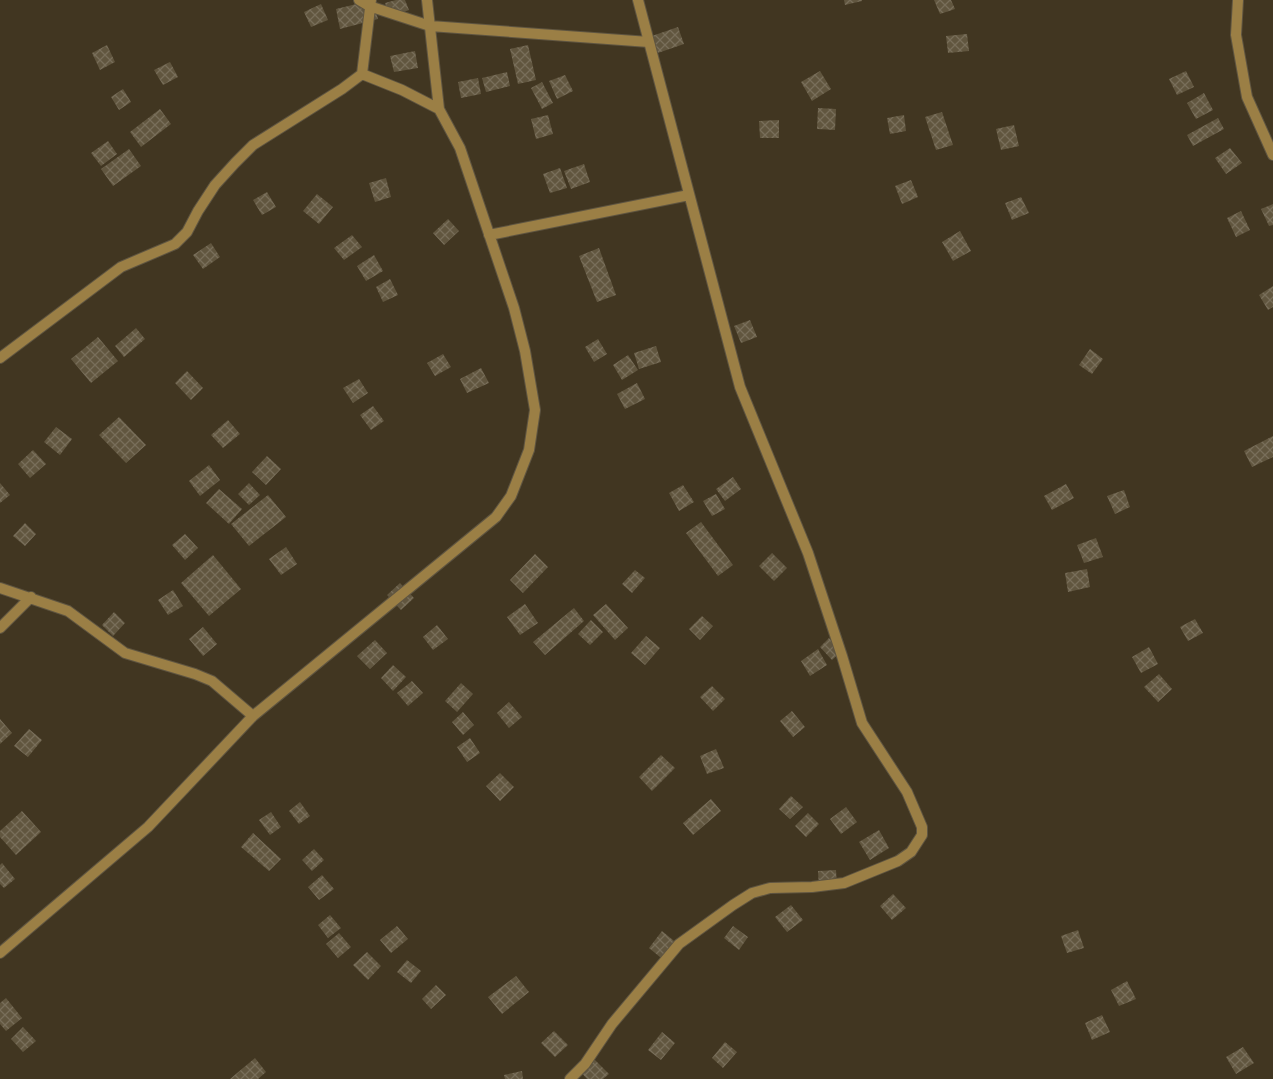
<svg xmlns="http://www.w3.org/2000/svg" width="1273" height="1079" font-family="Overpass,sans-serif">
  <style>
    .building { fill: url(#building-cross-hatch) }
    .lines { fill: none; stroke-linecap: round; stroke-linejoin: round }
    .street-casing { stroke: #5f5541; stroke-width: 12 }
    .street { stroke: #9b7f45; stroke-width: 10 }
  </style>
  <defs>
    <pattern id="building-cross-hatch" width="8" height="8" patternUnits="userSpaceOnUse" patternTransform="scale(1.25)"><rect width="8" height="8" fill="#61563f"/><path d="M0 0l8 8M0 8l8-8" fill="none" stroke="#786e5a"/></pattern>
  </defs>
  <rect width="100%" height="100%" fill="#413621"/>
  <path class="building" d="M373,0L378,19L340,29L336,9Z
    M396,0H405L409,10L390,17L385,3Z
    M844,0H862V1L845,5Z
    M934,0H951L955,9L940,14Z
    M321,4L328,20L311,27L304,12Z
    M678,27L684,44L652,55L646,38Z
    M967,34L969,51L948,53L946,36Z
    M107,45L115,62L100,70L92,53Z
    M528,45L536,80L518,84L510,49Z
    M415,51L418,68L394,72L390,56Z
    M170,62L178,77L163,85L154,70Z
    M820,71L831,89L812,101L801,82Z
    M1186,71L1194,87L1177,95L1169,79Z
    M507,72L510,86L486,92L482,78Z
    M565,75L573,91L557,99L549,81Z
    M478,78L481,94L461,98L458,82Z
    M542,82L553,103L542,109L531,88Z
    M123,89L131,102L119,110L111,97Z
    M1204,93L1213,110L1196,119L1187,103Z
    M818,108L836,109L835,130L817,129Z
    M160,109L171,124L141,147L130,132Z
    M942,112L953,145L936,150L925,117Z
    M548,115L553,134L536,139L531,119Z
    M904,115L906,131L890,134L887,118Z
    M1218,118L1224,129L1193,146L1187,135Z
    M779,120V138H760L759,121Z
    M1014,125L1019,146L1001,150L996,129Z
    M108,141L117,154L101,166L91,153Z
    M1230,148L1242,163L1226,174L1215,158Z
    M129,149L141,166L113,186L101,169Z
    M584,164L590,182L571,189L564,171Z
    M560,168L567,188L550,193L543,174Z
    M386,178L391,197L375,202L369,183Z
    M911,180L918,197L902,204L895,186Z
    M267,192L276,207L262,215L253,200Z
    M317,194L333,207L319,224L303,211Z
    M1021,197L1029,213L1012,220L1005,203Z
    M1273,204V225L1269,226L1261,209Z
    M1241,211L1250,230L1236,237L1227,218Z
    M448,219L459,231L444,245L433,233Z
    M960,231L971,251L953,261L942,242Z
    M352,235L362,247L344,260L334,248Z
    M211,243L220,257L203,269L193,255Z
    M599,248L616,295L597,302L579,256Z
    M374,255L383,271L366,281L357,266Z
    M390,279L398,295L383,302L376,287Z
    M1273,286V307L1268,310L1259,295Z
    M750,320L757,337L741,343L734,326Z
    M136,328L145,339L124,357L115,346Z
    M98,337L118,361L91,383L71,359Z
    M598,339L607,354L594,362L585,347Z
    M656,346L661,362L639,369L634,353Z
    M1090,349L1103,359L1092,374L1079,365Z
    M443,354L451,367L435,376L427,363Z
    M628,355L638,370L622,380L613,365Z
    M481,368L489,383L467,393L460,379Z
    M187,371L203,388L191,400L175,383Z
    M359,379L368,393L353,403L343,388Z
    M637,383L645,399L625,409L617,394Z
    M373,406L384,421L371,430L360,415Z
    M119,417L146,445L126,463L99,435Z
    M228,420L240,434L223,448L211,435Z
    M56,427L72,439L60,455L44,442Z
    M1273,436V457L1252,467L1244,451Z
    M33,450L46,464L30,478L18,464Z
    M267,456L281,469L266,485L252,472Z
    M209,465L220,480L200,496L189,481Z
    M733,477L741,489L725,501L716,489Z
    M0,483L10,495L0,503Z
    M249,483L260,495L249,505L238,494Z
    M1066,484L1074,498L1052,510L1044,496Z
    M683,485L694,502L679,511L669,493Z
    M219,489L242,509L229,524L206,503Z
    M1124,490L1130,507L1115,514L1107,496Z
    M716,494L725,509L712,516L703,501Z
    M268,495L286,517L249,546L231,524Z
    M701,522L733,565L718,576L686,533Z
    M25,523L36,534L25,546L13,536Z
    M185,534L198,548L185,560L172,545Z
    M1096,538L1103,557L1084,563L1077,545Z
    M286,547L297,564L281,575L269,559Z
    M772,553L787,568L774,581L759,566Z
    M535,554L548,567L523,593L510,580Z
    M213,555L241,589L209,616L181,583Z
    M1087,569L1090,587L1068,592L1065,573Z
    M635,570L645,578L632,593L622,584Z
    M400,583L414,598L401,610L387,595Z
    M173,590L183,606L168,615L158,600Z
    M525,604L538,623L520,635L507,617Z
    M606,604L628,628L615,640L593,615Z
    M574,608L584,621L545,655L533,642Z
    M114,612L125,623L113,636L102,625Z
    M702,616L713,626L700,640L689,629Z
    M1195,619L1203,633L1188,641L1180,627Z
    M591,620L603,632L590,645L578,634Z
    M437,625L448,639L433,650L423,637Z
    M203,627L217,644L203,656L189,639Z
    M646,636L660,648L645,665L631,653Z
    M829,638L842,651L832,660L820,647Z
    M375,640L387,653L370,669L357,656Z
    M1149,647L1158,664L1141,673L1132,657Z
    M818,649L827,665L810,676L801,661Z
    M393,665L406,677L393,691L381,678Z
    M1159,674L1172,689L1158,702L1144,687Z
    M412,681L423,693L408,706L397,693Z
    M461,683L473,694L457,712L445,701Z
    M712,686L725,699L713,711L700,697Z
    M509,702L522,717L509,728L497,713Z
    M792,711L805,727L793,737L780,721Z
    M463,712L474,725L463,735L452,722Z
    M0,719L12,733L0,744Z
    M29,729L42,740L28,757L14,746Z
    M470,738L480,753L467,762L457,747Z
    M716,749L724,768L707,774L700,756Z
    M661,755L675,768L652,791L639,777Z
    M500,773L514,787L500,801L486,786Z
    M791,796L803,807L790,819L779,809Z
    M711,799L721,811L693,835L683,823Z
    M300,802L310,816L299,824L289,811Z
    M846,807L857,822L841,834L830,819Z
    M22,811L41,832L16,855L0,837V831Z
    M271,812L281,827L270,835L259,820Z
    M808,813L819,824L806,837L795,826Z
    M879,830L889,848L870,860L859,842Z
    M253,833L281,859L269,871L241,847Z
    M314,849L324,860L312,871L302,860Z
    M2,863L15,879L4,888L0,884V865Z
    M836,870L837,888L819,889L818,871Z
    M322,875L334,889L319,900L308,887Z
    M893,894L906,908L892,920L880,906Z
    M791,905L803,920L787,932L775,917Z
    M330,915L341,928L328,938L318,925Z
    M397,926L408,939L391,953L380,940Z
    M733,926L748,937L739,950L724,938Z
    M1078,930L1084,948L1067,953L1061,936Z
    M662,931L679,945L666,962L649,948Z
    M339,933L351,947L338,958L326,944Z
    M367,952L381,966L368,980L353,965Z
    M407,960L421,971L411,983L397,972Z
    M516,976L529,992L502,1014L488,997Z
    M1127,981L1136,999L1119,1006L1111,990Z
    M436,985L446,995L431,1009L422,999Z
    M6,998L22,1018L6,1031L0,1024V1003Z
    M1102,1015L1110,1032L1092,1040L1085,1023Z
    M23,1027L36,1041L23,1052L11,1039Z
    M554,1031L568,1045L555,1057L541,1043Z
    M662,1032L675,1043L661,1060L648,1050Z
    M725,1042L737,1052L723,1068L712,1058Z
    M1243,1047L1254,1063L1236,1074L1226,1057Z
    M592,1057L609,1074L603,1079H587L579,1070Z
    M255,1058L266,1072L258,1079H230Z
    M522,1071L523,1079H505L504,1075Z"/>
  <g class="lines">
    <g class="street-casing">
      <path id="street" d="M359,0L369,6L430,26L649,42
        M1238,0L1236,35L1247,97L1273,155
        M362,74L402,90L439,109
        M489,235L689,195
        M0,358L121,267L175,244L187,232L198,211L215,185L235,163L253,145L342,89L362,74L371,0
        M0,588L68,611L125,653L195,674L212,681L253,716
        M0,628L31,597
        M0,953L148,827L253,716L496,517L511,496L529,450L535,410L525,351L514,308L460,148L439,109L427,0
        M570,1079L585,1064L612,1024L679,944L733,905L752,893L770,888L812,887L844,883L898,861L911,852L922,835V827L907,792L862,723L842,656L808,553L740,387L638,0"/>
    </g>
    <use href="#street" class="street"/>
  </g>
</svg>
